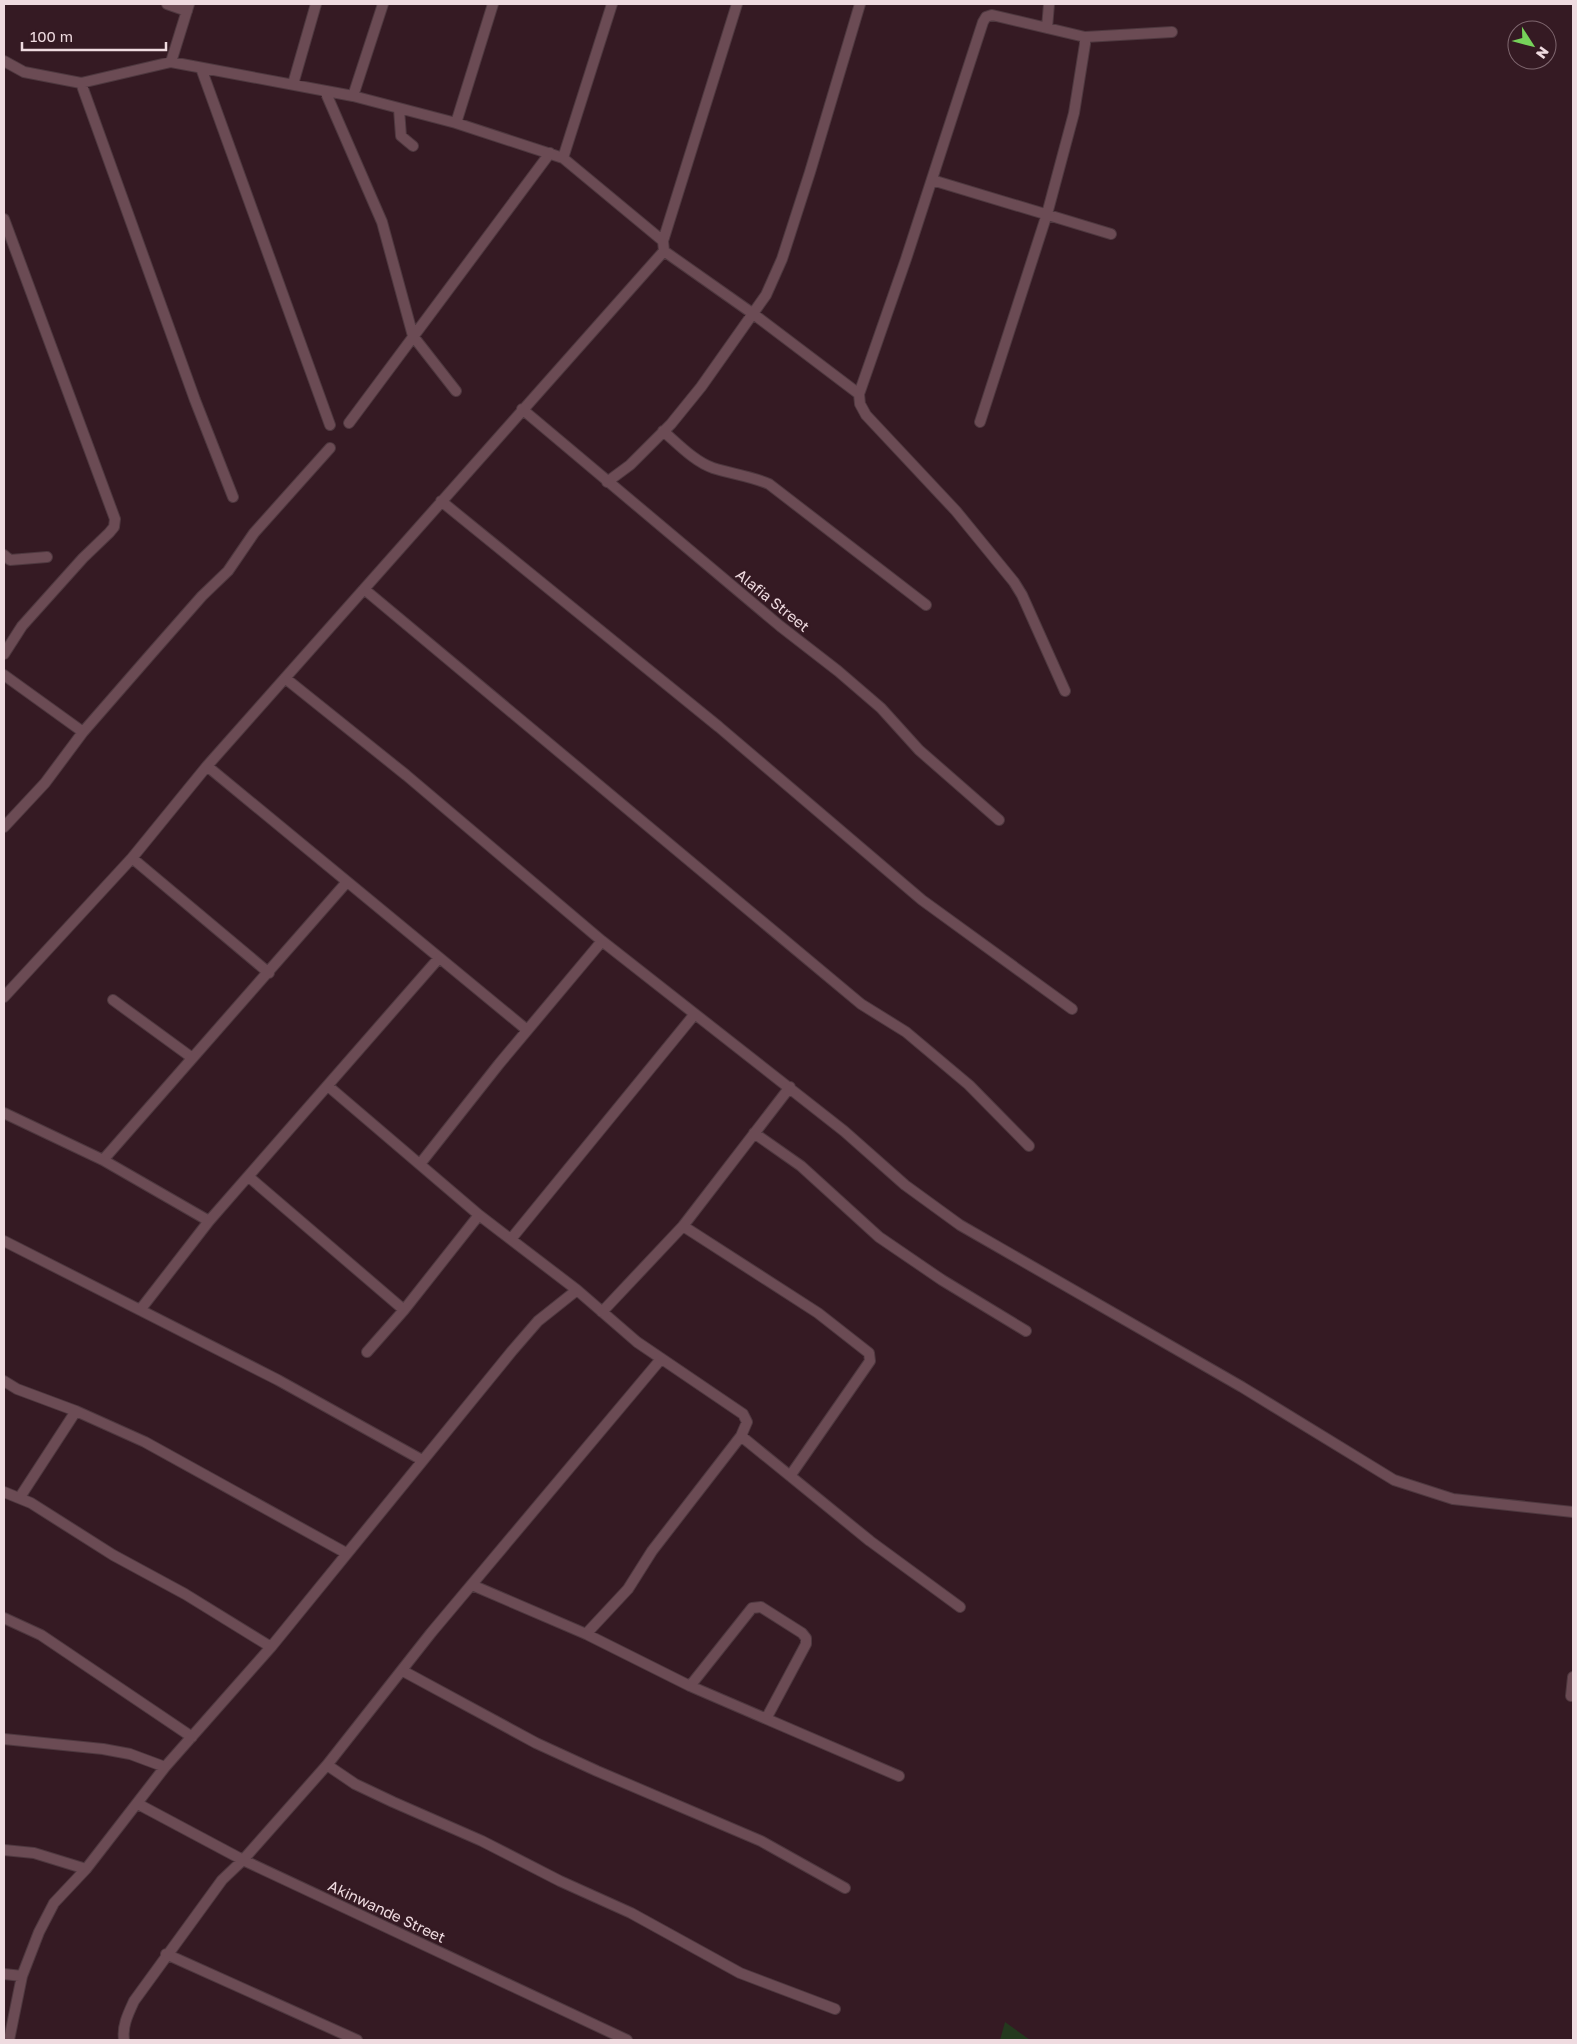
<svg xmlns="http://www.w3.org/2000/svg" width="1577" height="2044" font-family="'Golos Text',sans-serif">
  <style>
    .green { fill: #24391e }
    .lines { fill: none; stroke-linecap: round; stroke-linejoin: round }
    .street-casing { stroke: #4e383f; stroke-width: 12 }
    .street { stroke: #6b4b54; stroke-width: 10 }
    .labels { text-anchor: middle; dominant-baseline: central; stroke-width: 5; stroke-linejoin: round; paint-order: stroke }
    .street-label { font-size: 15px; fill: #efdbe0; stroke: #351a23 }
  </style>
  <rect width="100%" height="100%" fill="#351a23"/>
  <path class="green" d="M1005,2022L1030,2040H1000Z"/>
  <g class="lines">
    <g class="street-casing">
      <path id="street" d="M167,4L187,11
        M1047,28L1049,4
        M1085,37L1172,32
        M4,61L24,72L81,83L171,62L353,96L456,123L563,158L663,241L664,251L752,313L859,394
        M171,62L189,4
        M201,68L330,425
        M81,83L195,400L233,497
        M293,84L316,4
        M325,91L382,222L413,336L456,391
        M353,96L383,4
        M399,109L401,136L413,146
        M456,123L493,4
        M563,158L612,4
        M932,180L1111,234
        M4,219L115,519L114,527L109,533L83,558L22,626L4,654
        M663,241L737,4
        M522,409L780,626L838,671L881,708L919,750L999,820
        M980,422L1047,214L1074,113L1085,44V37L992,15L986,17L983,22L906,259L859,394L860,404L866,415L956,511L1014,582L1022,595L1065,691
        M349,423L550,153
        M663,431C678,444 695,462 713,468C732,474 751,476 769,484L926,605
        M607,482L630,465L671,424L701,387L766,295L782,259L810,172L860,4
        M441,501L719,727L922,900L1072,1009
        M4,555L10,560L47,557
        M364,589L861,1004L906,1032L969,1085L1029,1146
        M4,675L83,732
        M285,678L406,775L602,941L844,1131L905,1185L960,1225L1242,1387L1394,1480L1453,1499L1573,1512
        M207,766L527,1030
        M4,827L45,783L83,732L151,654L202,596L228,571L254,533L330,448
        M132,858L269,973
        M4,997L132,858L207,766L664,251
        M113,1000L191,1057
        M328,1086L479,1215L577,1290L637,1342L743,1414L747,1422L741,1436L652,1551L628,1589L586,1634
        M4,1113L103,1160L209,1221
        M754,1133L801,1166L879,1237L942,1280L1026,1331
        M103,1160L346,883
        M420,1164L499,1064L602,941
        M249,1177L404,1310L479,1215
        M683,1226L818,1313L869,1353L870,1361L790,1476
        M511,1239L694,1015
        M4,1241L278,1380L422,1460
        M140,1310L209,1221L439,958
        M602,1312L683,1226L790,1087
        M367,1352L404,1310
        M4,1381L17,1389L76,1411L145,1442L346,1553
        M741,1436L870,1541L960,1607
        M4,1492L31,1503L113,1555L185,1594L271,1647
        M20,1497L76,1411
        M472,1585L586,1634L690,1686L899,1776
        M4,1618L41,1635L192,1737
        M403,1671L536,1743L597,1771L761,1841L845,1888
        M1573,1677L1571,1696L1573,1695
        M690,1686L752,1608L761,1607L802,1633L806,1638V1644L767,1717
        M4,1739L103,1749L130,1754L165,1767
        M327,1765L355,1784L393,1802L482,1841L560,1881L631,1913L740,1973L835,2009
        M138,1804L243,1860L627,2040
        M4,1850L34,1853L86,1869
        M166,1954L357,2040
        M4,1974L22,1976
        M9,2040L22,1976L39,1932L54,1903L86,1869L165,1767L271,1647L512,1351L538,1321L577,1290
        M124,2040C122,2026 128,2014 134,2001L222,1880L243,1860L327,1765L431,1633L661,1359"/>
    </g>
    <use href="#street" class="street"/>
  </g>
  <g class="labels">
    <g class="street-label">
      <text transform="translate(773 600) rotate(39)">Alafia Street</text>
      <text transform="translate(387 1911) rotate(25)">Akinwande Street</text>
    </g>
  </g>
  <rect width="1577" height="2044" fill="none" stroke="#efdbe0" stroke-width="10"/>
  <g transform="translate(1532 45) rotate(126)"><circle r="24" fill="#351a23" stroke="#7f676f"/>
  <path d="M0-4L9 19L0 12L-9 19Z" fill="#76d25a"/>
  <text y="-8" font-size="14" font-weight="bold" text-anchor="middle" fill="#efdbe0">N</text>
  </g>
  <path d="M22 42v8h144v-8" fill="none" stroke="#efdbe0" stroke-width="2.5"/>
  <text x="30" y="42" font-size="15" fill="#efdbe0" stroke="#351a23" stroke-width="4" paint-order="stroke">100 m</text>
</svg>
